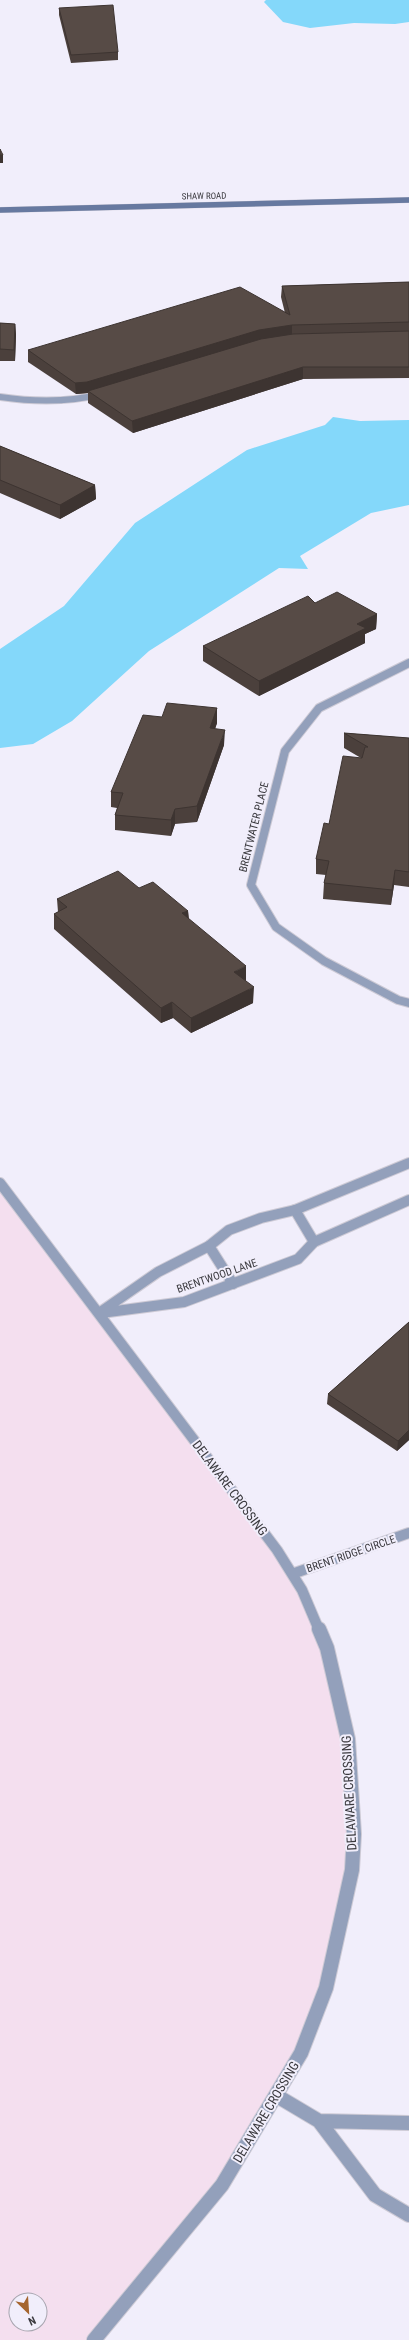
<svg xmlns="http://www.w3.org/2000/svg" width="409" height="2340" font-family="'Roboto Condensed',sans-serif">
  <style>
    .commercial { fill: #f4dfef; fill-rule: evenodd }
    .water { fill: #84d8fa }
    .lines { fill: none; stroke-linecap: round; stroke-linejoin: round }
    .service-casing { stroke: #cdcad5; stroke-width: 12 }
    .minor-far3-casing { stroke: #cdcad5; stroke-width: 8 }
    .minor-far2-casing { stroke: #cdcad5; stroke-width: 10 }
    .minor-far1-casing { stroke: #cdcad5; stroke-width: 12 }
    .minor-casing { stroke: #cdcad5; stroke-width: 16 }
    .secondary-casing { stroke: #cdcad5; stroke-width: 6 }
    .service { stroke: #93a0bb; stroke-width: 10 }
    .minor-far3 { stroke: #93a0bb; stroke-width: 6 }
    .minor-far2 { stroke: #93a0bb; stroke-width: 8 }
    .minor-far1 { stroke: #93a0bb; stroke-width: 10 }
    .minor { stroke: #93a0bb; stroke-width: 14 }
    .secondary { stroke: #6779a0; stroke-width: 5.5 }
    .wall { fill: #4b403c }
    .shaded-wall { fill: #3d3431 }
    .building { fill: #574b46; stroke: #3d3431 }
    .labels { text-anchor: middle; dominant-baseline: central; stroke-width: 4; stroke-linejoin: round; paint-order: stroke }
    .far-street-label { font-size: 9px; fill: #3b3a3f; stroke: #f1eefb }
    .street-label { font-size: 11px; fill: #3b3a3f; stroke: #f1eefb }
    .near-street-label { font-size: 13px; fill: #3b3a3f; stroke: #f1eefb }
  </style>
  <rect width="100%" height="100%" fill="#f1eefb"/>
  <path class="commercial" d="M0,1183L277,1550L327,1648L348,1739L352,1870L301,2053L222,2185L94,2340H0ZM16,2300H40V2324H16Z"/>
  <path class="water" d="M266,0H409V22L395,24L354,23L310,28L283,22L264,2Z
    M333,417L360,421L409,420V505L371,513L300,556L308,569L279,568L149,651L72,721L33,744L0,748V649L64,606L135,523L247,450L325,425Z"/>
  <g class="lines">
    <g class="service-casing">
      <path id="service" d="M295,1210L314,1242
        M209,1246L233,1284"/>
    </g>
    <g class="minor-far3-casing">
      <path id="minor-far3" d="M0,397C34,402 67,403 101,394"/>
    </g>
    <g class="minor-far2-casing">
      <path id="minor-far2" d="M409,663L319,708L285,751L251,885L276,927L324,961L398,1000L409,1003"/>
    </g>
    <g class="minor-far1-casing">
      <path id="minor-far1" d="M0,1183L277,1550L302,1590L319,1630
        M99,1313L158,1272L209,1246L229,1230L261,1218L295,1210L409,1163
        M101,1313L184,1302L298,1259L314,1242L409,1200
        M292,1574L409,1533"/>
    </g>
    <g class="minor-casing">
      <path id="minor" d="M277,2096L319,2121L375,2195L409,2215
        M319,2121L409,2123
        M94,2340L222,2185L301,2053L326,1988L352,1870L354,1834L348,1739L327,1648L319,1629"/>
    </g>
    <g class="secondary-casing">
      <path id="secondary" d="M0,210L409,200"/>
    </g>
    <use href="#service" class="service"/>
    <use href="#minor-far3" class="minor-far3"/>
    <use href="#minor-far2" class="minor-far2"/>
    <use href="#minor-far1" class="minor-far1"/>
    <use href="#minor" class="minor"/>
    <use href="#secondary" class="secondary"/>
  </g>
  <path class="wall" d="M59,8L118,52V60L71,63L59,15Z
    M409,282V378L303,379L133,433L88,403V393L76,394L28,362V350L285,313L281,297L282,286Z
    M0,323L15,324L16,335L15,361H0Z
    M0,446L95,485L96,499L60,519L0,493Z
    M315,603L377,614L376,629L365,634V643L259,696L203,661V646Z
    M217,708V723L215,729L224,745L197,822L175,824L171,836L115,830V815L117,808L111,807V792L162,717Z
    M344,733L409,738V887L394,885L391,905L323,899L324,883L326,875L316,874V859L329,824L361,758L344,748Z
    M139,888L188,911L189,919L246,981L253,1003L191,1033L173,1018L161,1023L54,929V914L58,912L57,899Z
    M409,1322V1440L397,1451L327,1404L328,1394Z"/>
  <path class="shaded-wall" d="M0,155H3V163H0Z
    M15,324L16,335L15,361L14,350Z
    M292,325V336L88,391V393H87L76,394L75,383L259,330Z
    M303,367V379L133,433L132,421Z
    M95,485L96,499L60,519V505Z
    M377,614L376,629L365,634V643L259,696V681L357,624Z
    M217,708V723L210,743V728Z
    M225,730L224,745L197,822V806Z
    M175,809V824L171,836V820Z
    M395,870L394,885L391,905L392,890Z
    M188,911L189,926L182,913Z
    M246,966V981L234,972Z
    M254,987L253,1003L191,1033V1018Z
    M172,1002L173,1018L161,1023V1008Z
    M409,1430V1440L397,1451L398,1441Z"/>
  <path class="building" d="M113,5L118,52L71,55L59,8Z
    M0,149L3,155H0Z
    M409,282V322L292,325L259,330L87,382L75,383L28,350L240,287L290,315L282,286Z
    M0,323L15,324L14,350L0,349Z
    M409,331V367H303L132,421L88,391L261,339L293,334Z
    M0,446L95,485L60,505L0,480Z
    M337,592L377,614L357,624L366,628L259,681L203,646L308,596L315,603Z
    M167,703L217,708L210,728L225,730L197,806L175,809L171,820L115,815L123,793L111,792L143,715L162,717Z
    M344,733L409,738V872L395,870L392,890L324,883L329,861L316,859L324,823L329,824L343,756L362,758L365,747H368Z
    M118,871L139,888L153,882L188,911L182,913L246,966L234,972L254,987L191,1018L172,1002L161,1008L54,914L67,907L57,899Z
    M409,1322V1430L398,1441L328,1394Z"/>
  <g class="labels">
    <g class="far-street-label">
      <text transform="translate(204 196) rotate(-1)">SHAW ROAD</text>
    </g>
    <g class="street-label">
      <text transform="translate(254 827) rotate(-76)">BRENTWATER PLACE</text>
      <text transform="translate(217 1276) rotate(-19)">BRENTWOOD LANE</text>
      <text transform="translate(351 1554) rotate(-19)">BRENT RIDGE CIRCLE</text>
    </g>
    <g class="near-street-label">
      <text transform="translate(230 1488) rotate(53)">DELAWARE CROSSING</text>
      <text transform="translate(349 1793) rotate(-93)">DELAWARE CROSSING</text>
      <text transform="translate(266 2112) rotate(-59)">DELAWARE CROSSING</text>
    </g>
  </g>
  <g transform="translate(28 2312) rotate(155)"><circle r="19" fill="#f1eefb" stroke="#a8a6b0"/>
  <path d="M0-3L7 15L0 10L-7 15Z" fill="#a5652f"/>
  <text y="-6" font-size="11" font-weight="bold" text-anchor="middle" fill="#3b3a3f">N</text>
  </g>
</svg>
